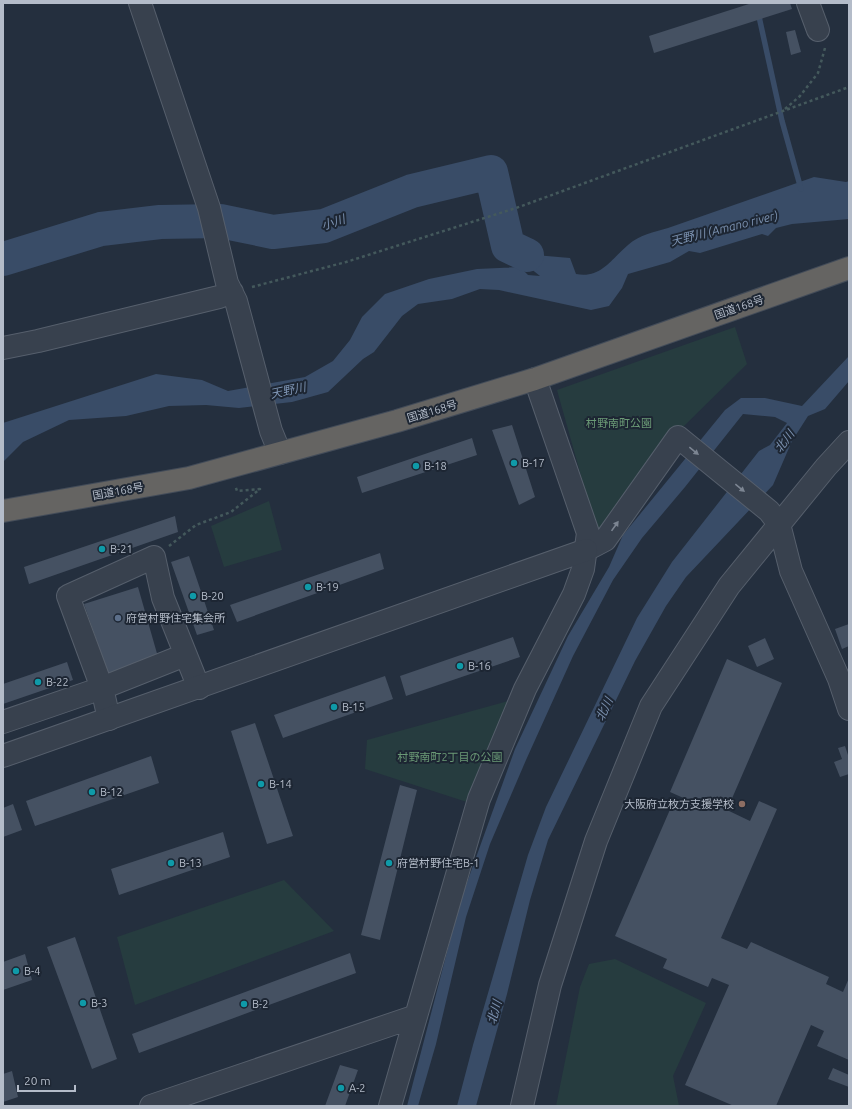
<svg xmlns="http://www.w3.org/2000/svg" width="852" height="1109" font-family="Ubuntu,'Noto Sans JP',sans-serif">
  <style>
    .green { fill: #263c3f }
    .water { fill: #394c67 }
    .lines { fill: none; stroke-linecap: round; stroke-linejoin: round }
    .stream { stroke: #394c67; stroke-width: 5.5 }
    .river { stroke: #394c67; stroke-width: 34 }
    .building { fill: #455162 }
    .minor-casing { stroke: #565f6c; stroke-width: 24 }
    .tertiary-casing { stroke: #565f6c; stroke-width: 24 }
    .trunk-casing { stroke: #434c59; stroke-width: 24 }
    .path { stroke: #44595c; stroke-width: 2.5; stroke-dasharray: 3 3; stroke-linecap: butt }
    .minor { stroke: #38414e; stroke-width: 22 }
    .tertiary { stroke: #38414e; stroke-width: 22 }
    .trunk { stroke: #656462; stroke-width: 22 }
    .oneway { fill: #7c8592 }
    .culture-dot { fill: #0f9aa8; stroke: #1d2633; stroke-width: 1.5 }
    .service-dot { fill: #5c6f8a; stroke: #1d2633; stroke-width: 1.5 }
    .education-dot { fill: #8d6e63; stroke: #1d2633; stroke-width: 1.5 }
    .labels { text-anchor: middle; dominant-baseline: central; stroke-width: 4; stroke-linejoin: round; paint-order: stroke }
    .street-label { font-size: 11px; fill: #b4bcc9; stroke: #1d2633 }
    .park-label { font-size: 11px; fill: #6b9a76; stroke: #1d2633 }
    .poi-label { font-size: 11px; fill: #b4bcc9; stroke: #1d2633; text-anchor: start }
    .water-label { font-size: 12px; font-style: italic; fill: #7c92b1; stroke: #1d2633 }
  </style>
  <rect width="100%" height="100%" fill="#242f3e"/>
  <path class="green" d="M735,327L747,364L682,428L597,533L557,390Z
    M269,501L282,550L224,567L211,526Z
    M515,699L473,804L365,769L367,740Z
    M284,880L334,931L135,1005L117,937Z
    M615,959L706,1003L673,1076L679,1106H556L580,987L589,964Z"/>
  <path class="water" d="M814,177L846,182L849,181V219L792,224L776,228L768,236L762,234L700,253L689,251L670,262L628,274L622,288L609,306L591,310L499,290L480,289L452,299L418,304L402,316L374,352L363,359L328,392L292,402L239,408L206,405L169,406L126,416L69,420L23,442L3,462V423L6,422L156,374L202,380L228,391L305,377L333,361L350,340L362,317L385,294L429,279L477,269L520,267L528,275L540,276L530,268L503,254L496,224L506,220L512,242L535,255L570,258L576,274C601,279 611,259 628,245C639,235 654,232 668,228Z
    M849,356V381L825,409L808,416L792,441L773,485L686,577L666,606L635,661L548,840L530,900L507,994L476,1106H457L473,1045L528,855L546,807L637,618L672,562L759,451L770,445L787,423L775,417L743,414L685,487L642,538L613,580L573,656L526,760L490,844L466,917L436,1044L418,1106H407L460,902L515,749L568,636L609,567L623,535L725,410L741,398H765L802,406Z"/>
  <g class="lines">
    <path class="stream" d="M756,3L782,121L801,189"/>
    <path class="river" d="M3,259L101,229L160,222L220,221L273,232L324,226L412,191L491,172L508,246L527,255"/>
  </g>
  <path class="building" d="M752,3H790L792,9L654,53L649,36Z
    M795,30L801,52L791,55L786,32Z
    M512,425L535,497L519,505L492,430Z
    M472,438L477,455L362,493L357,477Z
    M175,516L178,532L29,584L24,567Z
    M380,553L384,569L237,622L230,605Z
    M189,556L214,630L197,635L171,562Z
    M138,587L158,657L109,676L84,604Z
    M849,624V646L842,649L835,629Z
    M513,637L520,657L406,696L400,676Z
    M765,638L774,659L757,667L748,646Z
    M727,659L782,683L727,810L750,821L759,801L777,809L721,938L747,949L751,942L829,977L826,984L843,992L849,978V1060L817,1046L824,1031L811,1025L776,1106H734L685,1085L729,985L712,978L708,987L663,968L667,959L615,936L672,805L683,811L688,800L670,792Z
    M67,662L73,680L3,704V684Z
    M385,676L393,699L283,738L274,715Z
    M255,723L293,836L267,844L231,731Z
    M845,746L849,758V774L840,777L834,762L842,759L838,748Z
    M151,756L159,783L35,826L26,801Z
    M400,785L417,790L380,940L361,935Z
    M13,804L22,830L3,837V808Z
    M223,832L230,857L119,895L111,869Z
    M75,937L117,1059L92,1069L47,947Z
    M350,953L356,973L139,1053L132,1034Z
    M25,954L32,980L3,990V962Z
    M340,1065L358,1070L345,1106H325Z
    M833,1068L849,1075V1087L828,1079Z
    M12,1071L18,1097L3,1102V1074Z"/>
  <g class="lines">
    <g class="minor-casing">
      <path id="minor" d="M140,3L209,208L227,283L236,301L271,431L280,453
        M808,3L818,30
        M3,348L38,341L219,297L232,292
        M586,550L605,540L678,437L769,511L779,524L791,571L839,679L849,709
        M185,655L102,688L68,596L154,557L163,598L199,688
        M3,722L102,688L109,719
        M151,1106L416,1016
        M390,1106L479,799L525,689L574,594L583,569L588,533L535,379
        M522,1106L550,985L596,841L651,706L729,586L826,467L849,442"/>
    </g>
    <g class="tertiary-casing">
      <path id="tertiary" d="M3,756L586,550"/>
    </g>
    <g class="trunk-casing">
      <path id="trunk" d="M3,511L189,478L397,421L535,379L849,268"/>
    </g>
    <path class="path" d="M785,109L800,96L818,73L825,48
      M252,287L346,262L516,208L849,87
      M169,546L196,525L231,512L260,489L237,491L235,485"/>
    <use href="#minor" class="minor"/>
    <use href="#tertiary" class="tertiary"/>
    <use href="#trunk" class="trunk"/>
  </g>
  <defs><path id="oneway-solid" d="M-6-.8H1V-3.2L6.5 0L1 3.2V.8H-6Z"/></defs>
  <g class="oneway">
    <use href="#oneway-solid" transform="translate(694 451) rotate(39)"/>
    <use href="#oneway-solid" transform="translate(740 488) rotate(39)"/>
    <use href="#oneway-solid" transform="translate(615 526) rotate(-55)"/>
  </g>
  <g class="culture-dot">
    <circle cx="514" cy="463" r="4"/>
    <circle cx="416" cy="466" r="4"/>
    <circle cx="102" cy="549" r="4"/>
    <circle cx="308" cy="587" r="4"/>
    <circle cx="193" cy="596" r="4"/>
    <circle cx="460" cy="666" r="4"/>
    <circle cx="38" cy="682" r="4"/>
    <circle cx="334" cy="707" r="4"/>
    <circle cx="261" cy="784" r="4"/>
    <circle cx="92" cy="792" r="4"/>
    <circle cx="171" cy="863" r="4"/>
    <circle cx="389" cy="863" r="4"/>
    <circle cx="16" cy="971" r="4"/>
    <circle cx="83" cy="1003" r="4"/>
    <circle cx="244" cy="1004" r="4"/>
    <circle cx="341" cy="1088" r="4"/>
  </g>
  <circle class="service-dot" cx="118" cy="618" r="4"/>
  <circle class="education-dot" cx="742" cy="804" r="4"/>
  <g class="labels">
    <g class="street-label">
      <text transform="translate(739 307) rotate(-19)">国道168号</text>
      <text transform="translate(432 411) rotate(-17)">国道168号</text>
      <text transform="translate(118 491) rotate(-10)">国道168号</text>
    </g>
    <g class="park-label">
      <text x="619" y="423">村野南町公園</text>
      <text x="450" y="757">村野南町2丁目の公園</text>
    </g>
    <g class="poi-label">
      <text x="522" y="463">B-17</text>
      <text x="424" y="466">B-18</text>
      <text x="110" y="549">B-21</text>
      <text x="316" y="587">B-19</text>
      <text x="201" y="596">B-20</text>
      <text x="126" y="618">府営村野住宅集会所</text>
      <text x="468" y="666">B-16</text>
      <text x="46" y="682">B-22</text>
      <text x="342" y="707">B-15</text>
      <text x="269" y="784">B-14</text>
      <text x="100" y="792">B-12</text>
      <text x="734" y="804" text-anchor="end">大阪府立枚方支援学校</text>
      <text x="179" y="863">B-13</text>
      <text x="397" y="863">府営村野住宅B-1</text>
      <text x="24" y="971">B-4</text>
      <text x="91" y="1003">B-3</text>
      <text x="252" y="1004">B-2</text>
      <text x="349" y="1088">A-2</text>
    </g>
    <g class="water-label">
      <text transform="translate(333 222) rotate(-18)">小川</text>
      <text transform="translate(724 228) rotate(-14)">天野川 (Amano river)</text>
      <text transform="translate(288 390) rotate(-12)">天野川</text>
      <text transform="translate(784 441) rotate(-52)">北川</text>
      <text transform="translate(604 709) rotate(-65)">北川</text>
      <text transform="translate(494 1012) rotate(-74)">北川</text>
    </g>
  </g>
  <rect width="852" height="1109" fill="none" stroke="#b4bcc9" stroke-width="8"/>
  <path d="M18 1085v6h57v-6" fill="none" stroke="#b4bcc9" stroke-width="2"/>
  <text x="24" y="1085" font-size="12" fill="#b4bcc9" stroke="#1d2633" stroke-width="3" paint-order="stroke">20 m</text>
</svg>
